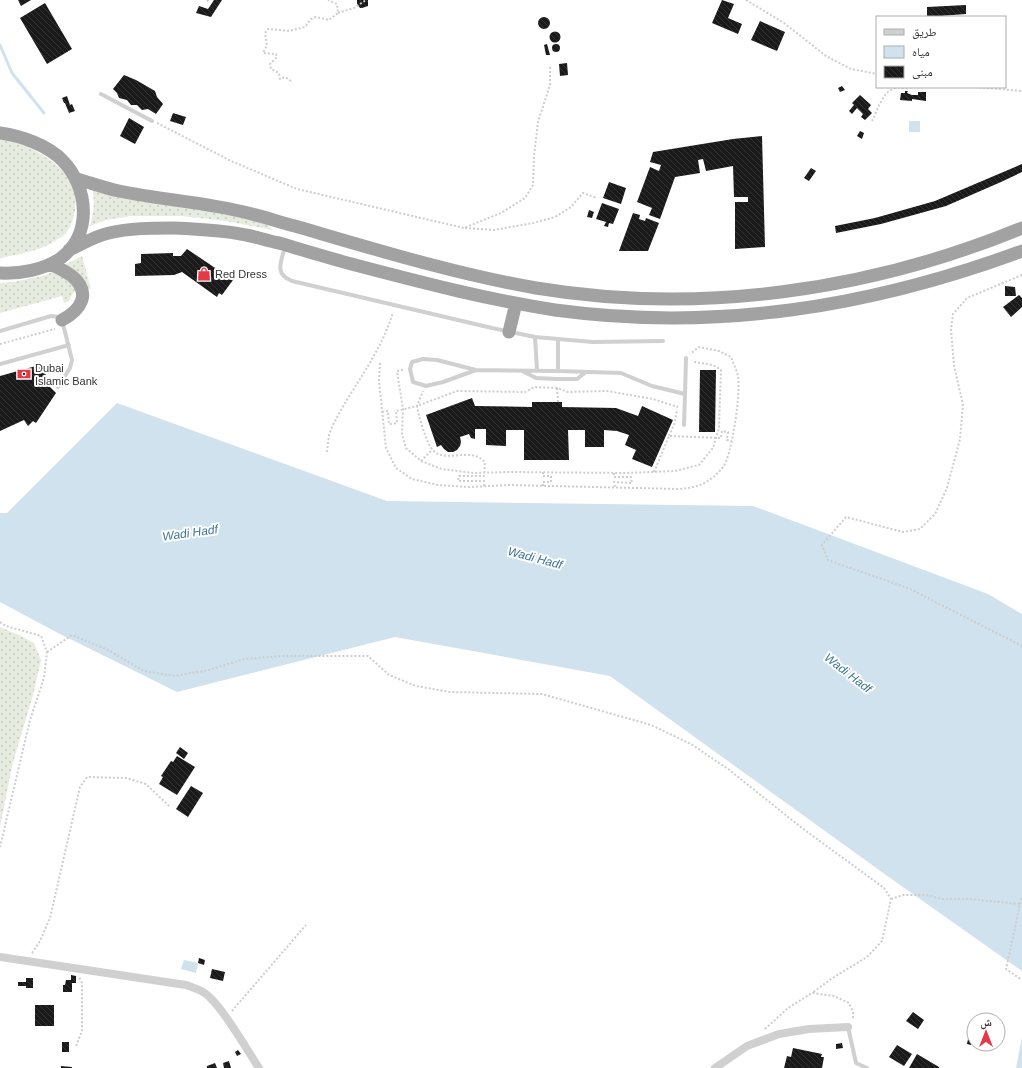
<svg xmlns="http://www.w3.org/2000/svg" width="1022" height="1068" font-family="Arial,'Noto Naskh Arabic',sans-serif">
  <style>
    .grass { fill: url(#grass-dots) }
    .water { fill: #cfe2ee }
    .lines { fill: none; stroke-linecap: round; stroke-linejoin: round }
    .stream { stroke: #cfe2ee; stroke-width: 3 }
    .building { fill: url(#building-back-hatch) }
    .path { stroke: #cdcdcd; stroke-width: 2; stroke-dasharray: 2 2; stroke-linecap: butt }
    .service { stroke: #d0d0d0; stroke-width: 4 }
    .minor { stroke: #d0d0d0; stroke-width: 8 }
    .trunk { stroke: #a2a2a2; stroke-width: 13 }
    .labels { text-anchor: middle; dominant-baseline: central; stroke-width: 4; stroke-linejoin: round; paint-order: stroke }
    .poi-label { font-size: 11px; fill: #333; stroke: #fff; text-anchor: start }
    .water-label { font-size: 12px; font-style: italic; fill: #3f7597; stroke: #fff }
  </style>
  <defs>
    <pattern id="grass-dots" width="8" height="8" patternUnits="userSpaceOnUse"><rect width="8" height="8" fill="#e6ecdf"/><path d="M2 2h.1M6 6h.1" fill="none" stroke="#c6cbc0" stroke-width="1.8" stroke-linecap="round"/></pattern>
    <pattern id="building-back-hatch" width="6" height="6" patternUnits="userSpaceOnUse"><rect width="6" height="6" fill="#1a1a1a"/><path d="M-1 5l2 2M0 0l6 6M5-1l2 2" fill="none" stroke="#333"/></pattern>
  </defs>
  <rect width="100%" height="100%" fill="#fff"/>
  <path class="grass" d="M0,139C25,142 62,162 73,185C76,193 76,201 75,209C74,217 71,228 65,234C64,236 60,238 58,239C40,251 21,254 0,258Z
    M92,186L221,212L268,225L273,230L226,221L181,216H131L106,220L90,226C94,212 95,201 92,186Z
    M82,256L91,289C78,286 74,289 69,301L64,303L62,296L0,313V283L14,282L46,275Z
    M0,627L19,635L34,643L41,660L33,695L12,766L0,827Z"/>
  <path class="water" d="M909,121H920V132H909Z
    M117,403L387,501L753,506L988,594L1022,614V971L886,875L610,676L395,637L177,692L58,633L0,602V513H7Z
    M184,960L198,963L196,973L181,969Z
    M1022,1037V1068H1016Z"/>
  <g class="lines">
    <path class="stream" d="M0,45L12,73L44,113"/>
  </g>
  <path class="building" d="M18,0H31L21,6Z
    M214,0H222L211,17L196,13L199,6L208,9Z
    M357,0H368V6L362,8H360L357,4Z
    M722,0L734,4L728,18L742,24L738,34L712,23Z
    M45,3L72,49L47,64L20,18Z
    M966,5V14L927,17V7Z
    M538 23a6 6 0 1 1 12 0a6 6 0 1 1-12 0Z
    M760,21L785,32L777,51L751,40Z
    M549.5 37a5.5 5.5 0 1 1 11 0a5.5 5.5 0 1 1-11 0Z
    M552 48a4 4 0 1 1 8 0a4 4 0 1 1-8 0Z
    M547,44L550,55H546L544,45Z
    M567,63L568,75L560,76L559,64Z
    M124,75L136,80L155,91L157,97L163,104L156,114L148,109L142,110L137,105H131L127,100L119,98L117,93L113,89Z
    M842,86L845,90L840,92L838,88Z
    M905,91H908L907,93L912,95H918V92H926V101L912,99V101L900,100L901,93H905Z
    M860,95L871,105L868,109L872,113L865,120L861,117L863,114L857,108L852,114L849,111L854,105L852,103Z
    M67,96L70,105L72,104L75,111L69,113L65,103H64L62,98Z
    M173,113L186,117L183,125L170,121Z
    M129,118L144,127L135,144L120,136Z
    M860,131L864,133L862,139L857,136Z
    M762,136L765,247L735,249V202H748V197H734L733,166L706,171L703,159L698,160L700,173L675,177L660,219L649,215L652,208L637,202L650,167L659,171L661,165L650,162L653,152L733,139Z
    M1022,164V172L1001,182L946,206L881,224L836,233L835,226L875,218L935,201Z
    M811,168L816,171L809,181L804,178Z
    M609,182L626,188L621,204L603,198Z
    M602,203L619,209L613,224L609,223L608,227L604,226L606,222L596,219Z
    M589,210L594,212L592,218L587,217Z
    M633,213L640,215L639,219L645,221L646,218L659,223L648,251H619Z
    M187,249L233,280L222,295L219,293L217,297L182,272L174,275L135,276V264L141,263V254L173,253V256H181Z
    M1005,286L1015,287L1016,296H1005Z
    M1019,295L1022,298V307L1011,317L1003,307Z
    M43,364L48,385L56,393L36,423L33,421L28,426L24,420L0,431V376Z
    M700,370H716L715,432H699Z
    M472,398L475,406L532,407V402H562V407L616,408L638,416L642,406L673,420L652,467L632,459L636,450L625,445L629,435L617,431L604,430V447H585V430H568L569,460H524V430H506V446L486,445V429H475V439L471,438L469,434L460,437L461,442L460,446L457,450L453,452H448L444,449L441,445L437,447L426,415Z
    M180,747L188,753L184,759L176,753Z
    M177,756L195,767L177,795L159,784L163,777L161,776L171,761L173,762Z
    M191,786L203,793L188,817L176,809Z
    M199,958L205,960L204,965L198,963Z
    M212,969L225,972L223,981L210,978Z
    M71,975L76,976V983H72V992H63V985H65L66,980H71Z
    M26,978H33V988H26V986H18V982H26Z
    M35,1005H54V1026H35Z
    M913,1012L924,1020L918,1029L906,1021Z
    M968,1039L972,1040L971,1045L967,1044Z
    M62,1042H69V1052H62Z
    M842,1043L843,1048L836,1049V1044Z
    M897,1045L912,1054L904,1066L889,1057Z
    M793,1048L822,1054L821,1057H824L822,1068H784L787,1056L791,1057Z
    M238,1050L241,1054L237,1056L235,1052Z
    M917,1054L939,1067V1068H909Z
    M229,1061L231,1068H224L223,1063Z
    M215,1063L217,1068H207V1066Z
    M61,1066L72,1067V1068H61Z"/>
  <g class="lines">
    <path class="path" d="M207,0L209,2
      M746,0L784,23L826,56L851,69L877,74
      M338,13L354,8L366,0
      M291,81L285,77L280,79L279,73L271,69L270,64L277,57L276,54L263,53L267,45L265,33L268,29L289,31L305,27L311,19L316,17L329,20L338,13L337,4L328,0
      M975,87L1022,91
      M872,121C877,111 883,92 893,89C899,86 906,90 912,87
      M157,123L231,161L297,189L464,228L501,213L525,198L533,185L534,156L538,122L550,85V66
      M465,228L494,230L533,223L555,217L571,207L583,193L597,198
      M1022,275L967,298L953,314L951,329L954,365L963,405L960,439L947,488L935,514L920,529L903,532L846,517L822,545L828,560L910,589L1022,646
      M0,344L55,329
      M380,363L379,381L386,448L396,468L412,479L438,485L470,487L509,485L678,489C698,488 710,483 723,467C732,456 741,391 738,377C737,370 733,363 731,357L719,351L699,347L690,354
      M403,370L397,371L403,409L402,435L406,448L421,461L442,469L474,473L509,472L626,473L675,471L699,465L713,448L719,428L721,370C711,362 703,365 692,361
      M557,388L558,402
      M382,412L388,411L389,424L397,423L396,411L417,406L423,391
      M669,436L675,422L677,409
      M327,452L329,435L332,427C352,386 380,356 393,312
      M421,461L432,450
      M543,472V476H551V482H543V486
      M654,472L669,436L721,438L722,431L728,432L727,440L732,441
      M614,473V477H631L632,483L614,482L615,488
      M484,486V481H458L459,476H484L485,462C470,446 445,464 433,450C427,445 418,415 417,406L457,391L525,392L534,387L557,388L568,392L607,391L653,399L678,407
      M0,622L6,626L41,636L47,652L44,678L30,720L0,847
      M47,652L72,635L108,650L144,671L175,676L209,670L244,659L280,656H368L389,675L416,686L450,692L542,694L651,725L691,744L728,769L802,828L884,888L891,899L882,941L867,957L831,979L812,993
      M891,899L903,895H926L942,899H969L1020,904L1006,969L1022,980
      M1020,904L1022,897
      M32,953L40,941L50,918L80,787L87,777L126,778L146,784L169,806
      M232,1011L306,925
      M765,1029L788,1008L812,993L834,996L849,1003L853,1012V1020
      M76,1046L82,1031V983L79,977"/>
    <path class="service" d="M101,94L152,121
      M285,247C281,262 274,274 292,281L492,328L535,337L593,342L663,341
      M0,331L51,316L58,317L62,320L72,360L70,368L58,387
      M535,337L537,370
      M558,339V371
      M0,364L69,345
      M476,370L443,382L426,386L413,382L410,369L412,362L423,359L437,360L476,370L558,371L621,373L652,386L685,394L686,358
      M522,371L536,378L557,379H577L586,372
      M684,425L685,394
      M848,1027L856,1063L867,1068"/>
    <path class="minor" d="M0,957L186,985C191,987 198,989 203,992C220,1002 247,1050 259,1068
      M715,1068L747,1046L779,1034L809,1029L848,1027"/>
    <path class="trunk" d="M0,133C21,136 48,145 63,161C88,187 93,234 61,258C44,270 20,274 0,273
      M77,179C91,183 105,188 119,191C162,200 206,202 248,213C264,217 280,222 295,226C374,249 455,274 536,288C699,315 869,291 1022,228
      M69,250C82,244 95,236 109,233C130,228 151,228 173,228C197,229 222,230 246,235C257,237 268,241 279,243C306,251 332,259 359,266C424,283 489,300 555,310C717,332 870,307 1022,251
      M50,264C57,267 65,271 72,276C92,293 81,310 62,320
      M509,332L516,303"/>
  </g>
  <defs>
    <g id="shop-bare" transform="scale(1.08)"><path d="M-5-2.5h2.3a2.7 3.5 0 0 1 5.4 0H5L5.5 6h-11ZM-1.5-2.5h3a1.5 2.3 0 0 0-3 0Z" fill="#e63946" stroke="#fff" stroke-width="2.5" paint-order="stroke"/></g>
    <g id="bank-bare" transform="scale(1.08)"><path d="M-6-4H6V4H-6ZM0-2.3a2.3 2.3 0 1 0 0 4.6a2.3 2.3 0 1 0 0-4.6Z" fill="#e63946" stroke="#fff" stroke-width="2.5" paint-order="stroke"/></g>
  </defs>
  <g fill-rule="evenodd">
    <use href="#shop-bare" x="204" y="274"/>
    <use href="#bank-bare" x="24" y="374"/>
  </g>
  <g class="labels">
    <g class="poi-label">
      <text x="215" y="274">Red Dress</text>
      <text x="35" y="368">Dubai<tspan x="35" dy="13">Islamic Bank</tspan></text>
    </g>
    <g class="water-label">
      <text transform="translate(190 533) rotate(-8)">Wadi Hadf</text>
      <text transform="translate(535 558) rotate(15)">Wadi Hadf</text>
      <text transform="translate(848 673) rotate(38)">Wadi Hadf</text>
    </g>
  </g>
  <rect x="876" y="16" width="130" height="72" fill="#ffffff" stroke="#adadad"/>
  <rect x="884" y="29" width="20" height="6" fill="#d0d0d0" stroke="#adadad"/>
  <text x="912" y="36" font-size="12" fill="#333333">طريق</text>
  <rect x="884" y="46" width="20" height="12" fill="#cfe2ee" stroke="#adadad"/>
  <text x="912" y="56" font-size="12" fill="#333333">مياه</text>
  <rect x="884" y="66" width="20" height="12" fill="url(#building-back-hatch)" stroke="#adadad"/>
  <text x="912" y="76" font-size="12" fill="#333333">مبنى</text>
  <g transform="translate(986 1032)"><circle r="19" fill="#ffffff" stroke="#adadad"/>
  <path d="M0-3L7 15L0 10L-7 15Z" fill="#e63946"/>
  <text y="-6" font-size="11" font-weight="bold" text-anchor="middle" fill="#333333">ش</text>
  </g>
</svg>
